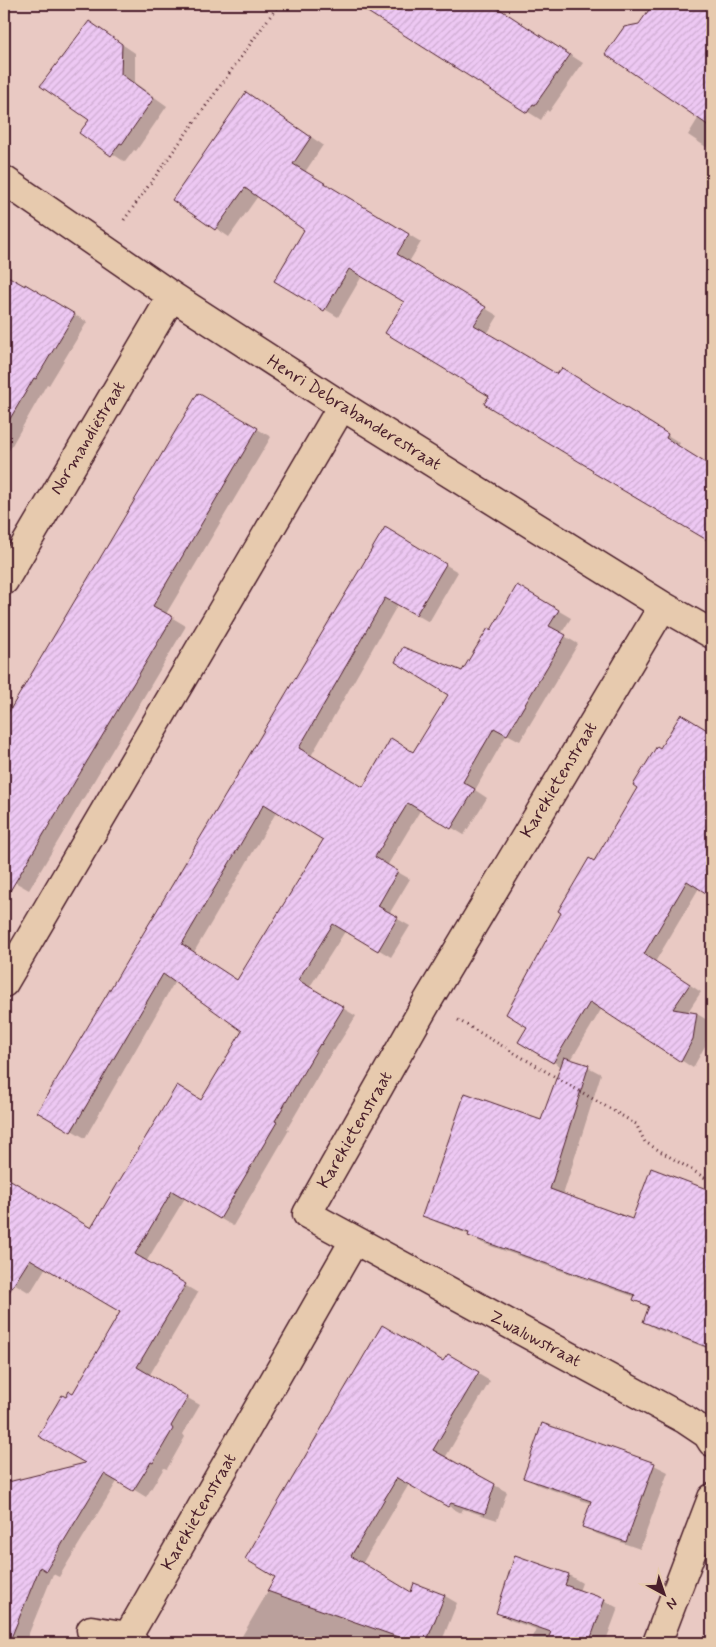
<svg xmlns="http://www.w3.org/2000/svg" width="716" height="1647" font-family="Mynerve,sans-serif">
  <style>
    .shadow { fill: #0003; fill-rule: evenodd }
    .building { fill: url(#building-hatch); stroke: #4a1f2b; fill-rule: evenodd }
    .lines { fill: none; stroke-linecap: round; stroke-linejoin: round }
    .minor-casing { stroke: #4a1f2b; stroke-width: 31 }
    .path { stroke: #4a1f2b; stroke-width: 3; stroke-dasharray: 1 4; stroke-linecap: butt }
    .minor { stroke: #e7caae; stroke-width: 28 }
    .labels { text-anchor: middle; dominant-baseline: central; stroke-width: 4; stroke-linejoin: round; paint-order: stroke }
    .street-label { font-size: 18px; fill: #4a1f2b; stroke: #e7caae }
  </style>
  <defs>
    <pattern id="building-hatch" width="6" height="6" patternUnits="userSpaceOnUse" patternTransform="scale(1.25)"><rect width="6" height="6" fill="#edc8f3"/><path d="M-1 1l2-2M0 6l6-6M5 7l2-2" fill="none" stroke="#cdabd0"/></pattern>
  </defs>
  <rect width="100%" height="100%" fill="#e9c9c3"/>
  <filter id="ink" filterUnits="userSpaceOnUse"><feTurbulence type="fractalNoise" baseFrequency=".02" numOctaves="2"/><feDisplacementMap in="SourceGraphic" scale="10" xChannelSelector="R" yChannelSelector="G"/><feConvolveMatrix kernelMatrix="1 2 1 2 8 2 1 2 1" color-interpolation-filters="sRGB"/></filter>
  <g filter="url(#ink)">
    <path class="shadow" d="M357,4H491L583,63L549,112L547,110L541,120Z
      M654,4H698L712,13V151L688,135L699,117L640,25Z
      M89,22L135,53V83L167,106L136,151L134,150L125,162L81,133L90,120Z
      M260,102L323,145L305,172L421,242L409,262L498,316L487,334L557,376L575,377L680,443L678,446L712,468V542L595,469L405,302L362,276L338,317L276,280L306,230L258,196L229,237L173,199Z
      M6,277L25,288L26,286L87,322L49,385L47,384L4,459V281Z
      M199,395L271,437L166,614L186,626L29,890L13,881L4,897V722Z
      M4,468L8,470L4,477Z
      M385,529L458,572L429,622L398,604L311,756L363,788L414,753L463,672L492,632L518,587L571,618L561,634L578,644L520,741L507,734L475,790L487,798L464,835L421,809L387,866L410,879L389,914L410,926L391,957L346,930L309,988L356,1016L334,1051L333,1050L287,1129L289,1130L233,1226L185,1198L146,1262L198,1293L149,1376L200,1405L183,1434L185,1437L167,1469L164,1468L146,1497L118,1480L59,1577L53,1574L25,1643H4V1484L88,1463L67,1398L73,1394L122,1312L46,1267L30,1293L4,1277V1184L7,1179L92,1230L202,1102L244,1030L175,981L85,1138L39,1111ZM277,811L325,840L238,981L194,952Z
      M681,716L712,734V896L699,888L655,962L701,992L687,1013L697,1014L709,1021L705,1046L693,1068L602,1008L571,1060L588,1067L601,1074L563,1195L685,1255L712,1264V1350L656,1329L644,1322L649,1308L635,1300V1297L482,1243L470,1235L436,1222L424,1215L541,1121L562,1067L519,1041L529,1026L594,863Z
      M448,1356L490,1381L445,1458L507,1492L497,1520L463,1509L461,1513L409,1484L362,1564L411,1594L414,1585L445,1596L457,1603L441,1643H238L277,1576Z
      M654,1465L668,1472L640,1549L597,1534L584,1526L592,1504L538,1485L525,1477Z
      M516,1557L569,1575L582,1583L579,1591L605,1601L618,1608L605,1643H531L536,1629L510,1620L497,1612Z"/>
    <path class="building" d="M355,4H492L570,55L535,105L533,104L527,113Z
      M653,4H698L712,13V128L605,54L624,27L639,24Z
      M89,21L122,44L121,74L154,98L122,144L120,143L111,156L79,133L89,120L40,86Z
      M246,92L311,137L293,164L409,234L397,254L486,307L474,325L557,374L562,368L668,434L666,438L712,467V543L592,472L593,470L484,404L489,396L385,333L404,302L349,269L324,311L274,281L304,230L245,188L215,230L172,200Z
      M4,274L25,286V284L75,314L36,379L34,378L4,429Z
      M198,393L258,428L153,606L173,617L4,901V720Z
      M385,527L446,564L416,615L385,598L299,748L363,787L391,738L413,752L448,695L395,662L403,647L462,671L488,628L491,630L517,585L559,610L549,626L566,635L507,735L494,728L463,782L475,789L451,829L408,803L375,857L398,871L378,906L398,917L378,951L333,924L298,980L344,1007L321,1045L320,1044L275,1121L277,1122L220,1219L172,1191L135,1254L186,1284L137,1367L188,1397L171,1426L173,1429L153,1463L151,1462L133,1491L104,1474L46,1571L40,1567L9,1643H4V1483L85,1463L38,1436L62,1395L66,1397L69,1391L73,1393L120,1312L30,1259L4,1300V1176L91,1228L177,1085L201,1100L242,1031L163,974L71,1132L37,1112ZM264,804L323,840L237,980L182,944Z
      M681,714L712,733V897L687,881L644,954L690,984L673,1009L697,1013L693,1039L681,1062L590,1002L553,1063L518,1042L527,1027L506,1014L561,913L558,911L589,858L594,861L637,788L633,785L657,746L660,748Z
      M564,1057L589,1065L550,1189L632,1219L651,1168L712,1191V1349L643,1322L649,1306L633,1300L635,1295L468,1236L469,1233L422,1216L465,1093L541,1120Z
      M382,1325L443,1361L448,1354L479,1372L433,1450L495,1484L485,1514L451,1503L448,1507L397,1478L351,1556L411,1592L414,1583L445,1595L426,1643H415L267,1591L275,1577L245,1559Z
      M542,1423L655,1463L626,1542L582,1527L591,1501L523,1478Z
      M515,1555L569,1574L565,1585L605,1599L589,1643H546L551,1632L496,1613Z"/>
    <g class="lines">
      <g class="minor-casing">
        <path id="minor" d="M4,180L172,296L342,406L663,606L712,634
          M4,581L172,296
          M663,606L427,1002L307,1214L686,1420L707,1434L712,1442
          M4,983L342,406
          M91,1630L128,1636L134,1643
          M128,1636L354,1241
          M657,1643L712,1498"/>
      </g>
      <path class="path" d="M124,220L279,4
        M458,1020L636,1124L645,1142L712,1182"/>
      <use href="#minor" class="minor"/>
    </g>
  </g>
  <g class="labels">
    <g class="street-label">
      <text transform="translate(354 413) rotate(32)">Henri Debrabanderestraat</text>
      <text transform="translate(88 438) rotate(-59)">Normandiëstraat</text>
      <text transform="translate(559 780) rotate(-59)">Karekietenstraat</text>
      <text transform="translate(355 1130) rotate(-60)">Karekietenstraat</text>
      <text transform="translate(535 1339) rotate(28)">Zwaluwstraat</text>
      <text transform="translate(199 1512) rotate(-60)">Karekietenstraat</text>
    </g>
  </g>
  <rect width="716" height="1647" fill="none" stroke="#e7caae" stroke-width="20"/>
  <rect x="10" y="10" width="696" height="1627" fill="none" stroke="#4a1f2b" stroke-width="2" filter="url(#ink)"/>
  <g transform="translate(664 1594) rotate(140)" stroke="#e7caae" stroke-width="4" paint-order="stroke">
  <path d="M0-4L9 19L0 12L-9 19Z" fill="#4a1f2b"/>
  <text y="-8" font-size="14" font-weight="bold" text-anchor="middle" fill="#4a1f2b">N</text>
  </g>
</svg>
